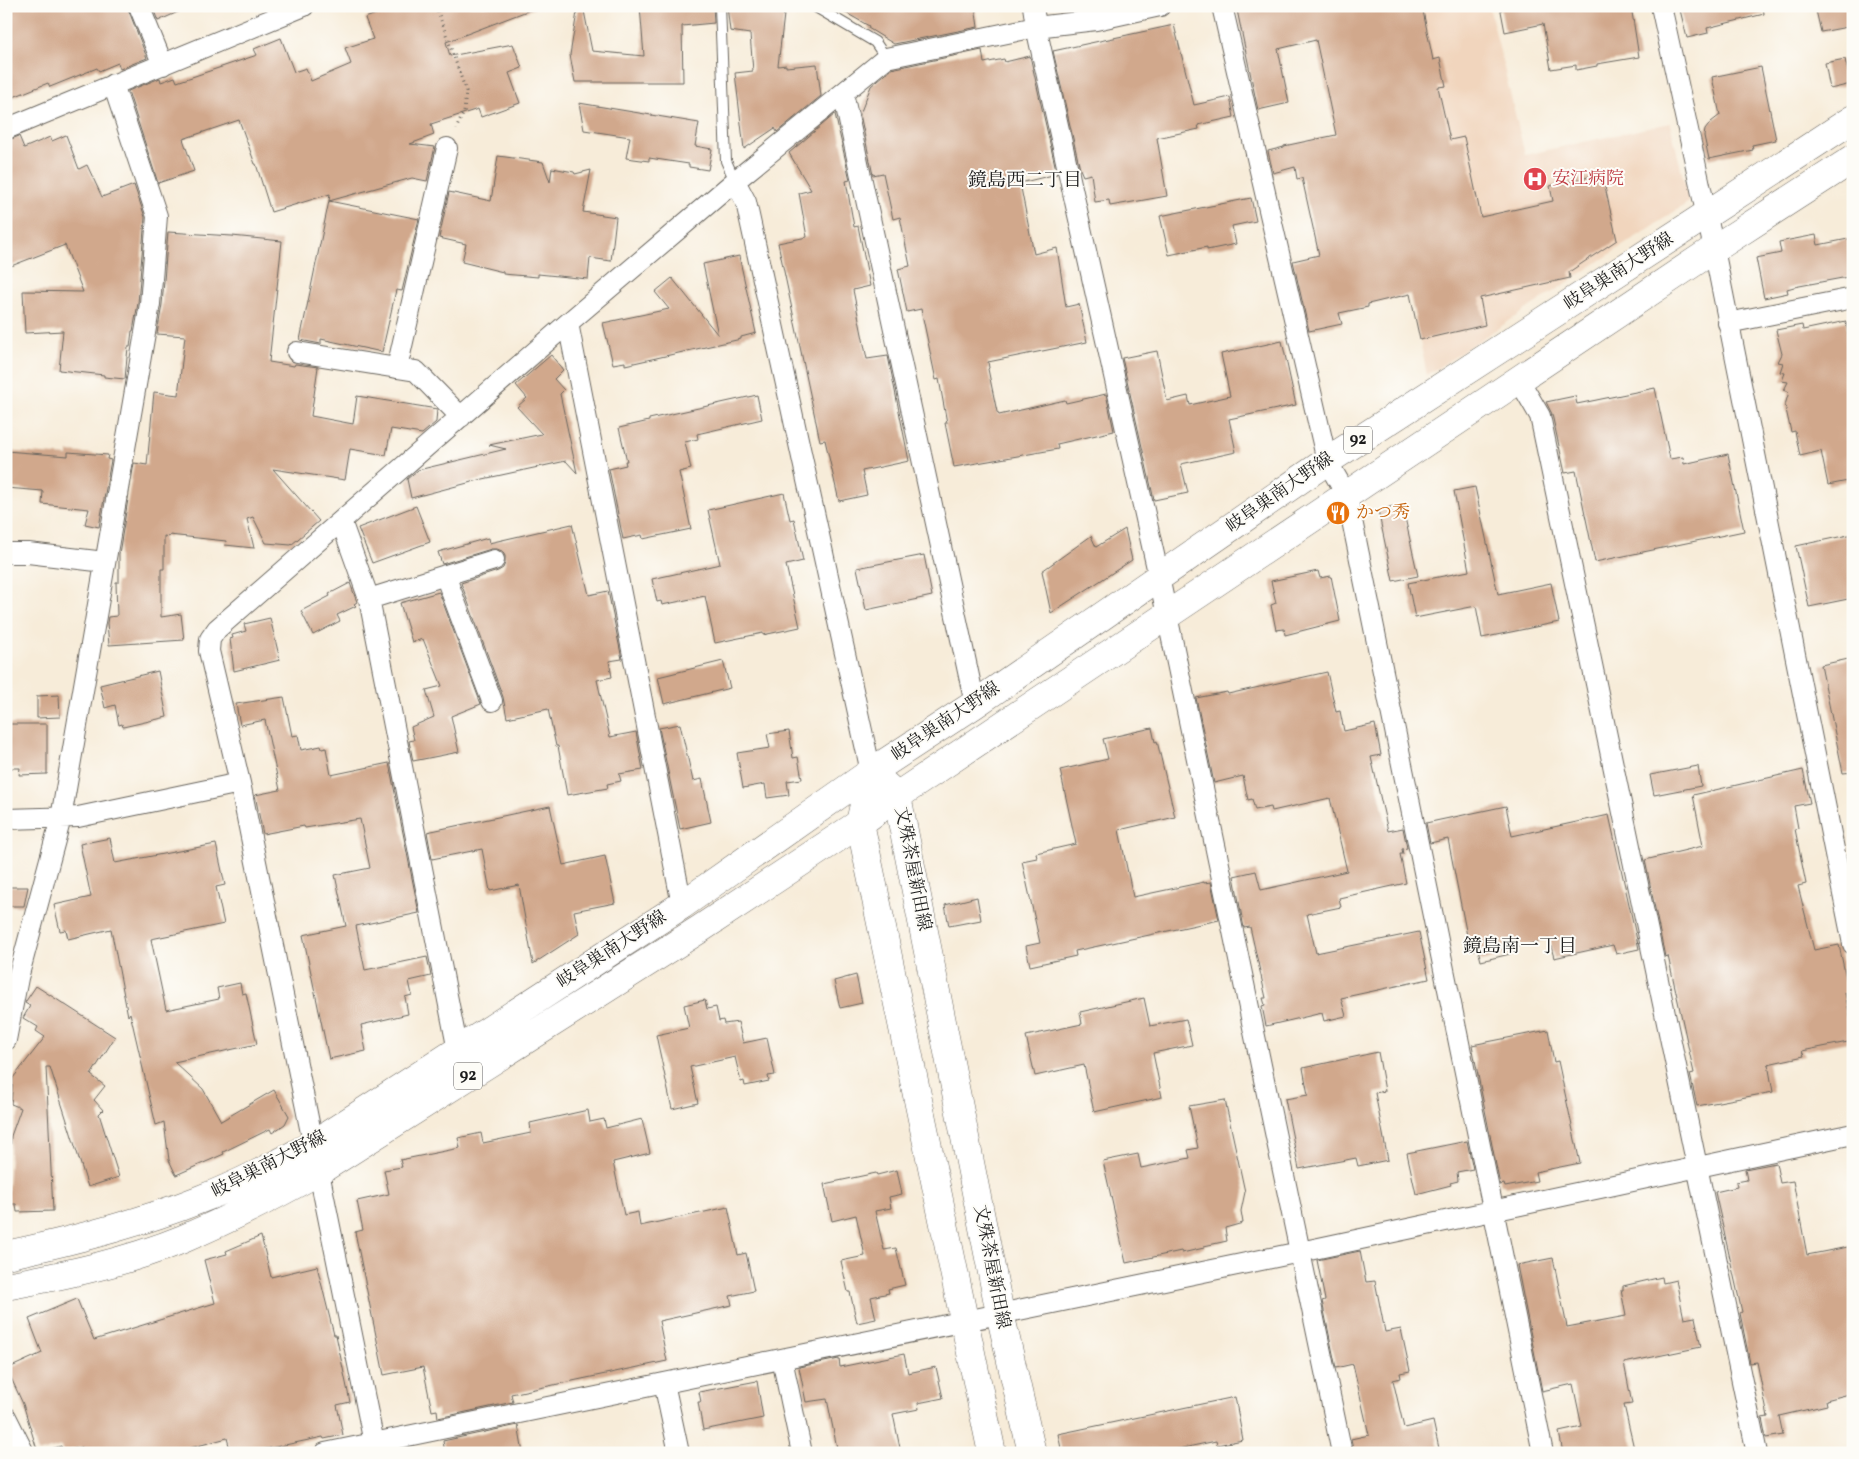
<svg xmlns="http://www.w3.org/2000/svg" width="1859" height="1459" font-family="Vollkorn,'Noto Serif JP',serif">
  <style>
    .built { fill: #f1d5bd }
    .building { fill: #d1a88c }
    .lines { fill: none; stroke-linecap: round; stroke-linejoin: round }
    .service-casing { stroke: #69655e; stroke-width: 12 }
    .minor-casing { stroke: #69655e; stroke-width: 22 }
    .secondary-casing { stroke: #69655e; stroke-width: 29 }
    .primary-casing { stroke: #69655e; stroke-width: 29 }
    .path { stroke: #69655e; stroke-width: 3; stroke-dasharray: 1 4; stroke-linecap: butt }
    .service { stroke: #fff; stroke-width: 10 }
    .minor { stroke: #fff; stroke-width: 20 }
    .secondary { stroke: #fff; stroke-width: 28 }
    .primary { stroke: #fff; stroke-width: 28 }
    .labels { text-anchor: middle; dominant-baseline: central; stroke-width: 4; stroke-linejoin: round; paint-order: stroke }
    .shield { fill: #fdfcf7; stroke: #605f5e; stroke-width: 1 }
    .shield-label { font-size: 16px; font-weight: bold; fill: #1c1c1c }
    .health-label { font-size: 18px; fill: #be3a42; stroke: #fdfcf7; text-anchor: start }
    .street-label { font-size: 18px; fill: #1c1c1c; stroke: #fdfcf7 }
    .food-label { font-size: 18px; fill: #c56008; stroke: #fdfcf7; text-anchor: start }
    .neighbourhood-label { font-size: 19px; fill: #1c1c1c; stroke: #fdfcf7 }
  </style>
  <rect width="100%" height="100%" fill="#fdfcf7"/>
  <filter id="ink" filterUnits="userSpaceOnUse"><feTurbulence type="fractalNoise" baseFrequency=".02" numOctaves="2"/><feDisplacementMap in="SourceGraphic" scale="10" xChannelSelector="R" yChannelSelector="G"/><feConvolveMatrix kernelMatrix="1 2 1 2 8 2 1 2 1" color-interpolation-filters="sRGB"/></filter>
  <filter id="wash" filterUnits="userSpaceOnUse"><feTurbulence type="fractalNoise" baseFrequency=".0096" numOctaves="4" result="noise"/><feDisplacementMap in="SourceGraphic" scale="20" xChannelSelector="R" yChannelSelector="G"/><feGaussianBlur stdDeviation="1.12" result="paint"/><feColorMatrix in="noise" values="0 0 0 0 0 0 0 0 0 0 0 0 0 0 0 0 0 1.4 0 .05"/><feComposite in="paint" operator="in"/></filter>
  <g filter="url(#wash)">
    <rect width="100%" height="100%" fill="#f7ecd9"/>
    <path class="built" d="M1351,6H1489L1525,155L1670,123L1689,202L1427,375Z"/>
    <g id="blocks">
      <path class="building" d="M6,6H127L147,58L120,69L118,63L99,71L97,68L50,87L48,83L6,100Z
        M152,6H191L158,21Z
        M383,6H535V8L446,42L450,56L513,44L522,68L509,73L520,103L481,117L478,109L431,124L434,135L410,144L435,147L427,181L412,178L329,201L330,194L271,212L256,164H255L239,120L183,139L194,171L158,183L128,91L160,78L161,82L175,77L177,82L257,55L254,49L281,38L294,72L306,68L311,81L351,64L345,48L373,39L365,18L384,11Z
        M578,6H583L592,51L644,56L640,6H713L714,23L682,26L683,82H575L570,55Z
        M727,6H785L778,66L786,65V67L817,64L821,96L777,132L775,128L744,149L735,73L753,71L750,34L730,31Z
        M834,6H975L978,27L894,44L868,28L869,26Z
        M1253,6H1422L1433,60L1440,58L1446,86L1438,87L1450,140L1464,137L1481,217L1553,201L1550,186L1602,174L1617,240L1569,272L1570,278L1480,298L1485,325L1420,340L1410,294L1368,304V307L1339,313L1342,324L1309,331L1293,261L1319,255L1302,178L1297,179L1295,167L1273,173L1268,151L1284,147V146L1336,135L1316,40L1278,49L1289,103L1258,110L1237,10Z
        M1500,6H1631L1639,57L1597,64V66L1576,70V65L1551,69L1543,24L1505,32Z
        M1679,6H1763L1764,14L1707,28L1708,33L1687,38Z
        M1815,6H1853V26L1821,32Z
        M1174,25L1194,105L1230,97L1234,117L1198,125L1199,129L1157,138L1167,196L1110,206L1109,200L1095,202L1091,174L1083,176L1080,169L1053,51Z
        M982,50L984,63L1004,59L1005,62L1030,56L1057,174L1020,183L1034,254L1057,248L1066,307L1079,304L1087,342L988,362L989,368L988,369L997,412L999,415L1065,400L1066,403L1106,394L1114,431L1057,444L1058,449L954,467L945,423H947L939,379L936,380L921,309L907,312L898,269L910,266L900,217L893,219L883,173L873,175L860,114L871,86L891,69Z
        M1845,59L1851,84L1830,89L1825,63Z
        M1761,67L1776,140L1752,145L1753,150L1709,159L1704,136L1705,130L1711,122L1720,115L1712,77Z
        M579,103L699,123L695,146L712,149L708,170L689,167V164L649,158V161L626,158L630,137L584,130Z
        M835,114L850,180L846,181L854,227L858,226L870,286L853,290L867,359L888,356L909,461L862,471L867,495L839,501L825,440L820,441L778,243L807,237L799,193L811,190L789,153Z
        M66,135L79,169L87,165L102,197L134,185L145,217L138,303L133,331H132L130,347H128L125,379L104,377V375L59,370L63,331L25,333L23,291L83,292L65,245L6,268V141L19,136L24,148L50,137L52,141Z
        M498,156L543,162L550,182L552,168L574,172L575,174L591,170L583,212L616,217L611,261L590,258L588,279L538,274V277L503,274V272L462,262L466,244L439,238L449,192L491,201Z
        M1251,198L1256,221L1232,226L1236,244L1207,250V247L1169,255L1160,216Z
        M329,201L419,219L402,291L396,290L382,352L321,339V344L300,340Z
        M168,232L232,236L282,241L269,362L294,366L295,364L318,367L311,416L353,424L357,396L437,409L436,422L422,434L391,429L386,455L350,449L345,480L273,469L319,521L291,545L266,543L253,517L247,519L254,548L225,545L226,541L169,535V537L164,536V569H161V617L181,614L184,640L109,645L107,623L108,617L117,616L116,582H119V554L134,463L147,465L154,392L178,395L185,336L157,334L162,305Z
        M1816,235L1818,245L1853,238V276L1794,287L1787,289L1788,293L1764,298L1756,258L1781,253L1779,242Z
        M739,256L756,333L741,337V339L625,365V362L613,364L603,323L669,309L655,292L672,278L718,335L703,264Z
        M1846,321L1848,334L1853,333V480L1828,485L1821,451L1800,456L1795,431L1791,432L1785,405L1789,392L1784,390L1788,382L1782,381L1785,373L1780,372L1783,363L1778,362L1782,354L1776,330L1802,325L1803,330Z
        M1282,341L1296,405L1229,419L1236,452L1181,464L1188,493L1154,500L1122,358L1157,351L1167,401L1188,396L1190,405L1230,396L1221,354Z
        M551,355L563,370L554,379L564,390L560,394L577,473L566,461L483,479L411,498L407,479L418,470L506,449L489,445L542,434L517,407L527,398L516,385Z
        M1655,388L1670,459L1683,457L1684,464L1728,454L1744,531L1595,562L1576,471L1565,473L1552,414L1546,402L1575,396L1577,404Z
        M757,395L762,419L697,434L698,439L685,442L691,469L679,472L691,529L643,539L642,535L623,539L609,469L626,465L625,461H627L619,428L649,421V419Z
        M6,451L68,456V452L108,455L107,459L111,460L99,527L85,524L89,509L42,504L43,491L6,488Z
        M1475,487L1498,594L1551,583L1559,622L1482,638L1476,606L1415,618L1408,583L1469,571L1454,491Z
        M784,493L790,520L794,519L803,561L786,565L800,627L763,635V633L715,643L705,596L662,605L661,601L657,602L652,579L720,564L708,510Z
        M1402,504L1418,576L1393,581L1378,510Z
        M416,506L430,542L372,563L358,528Z
        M572,524L589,595L608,591L622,659L609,661L612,677L597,680L610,737L636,732L643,770L619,774L621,781L607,784L608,788L567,795L558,746H556L548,709L507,718L503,697L461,583L498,571L503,568L505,563V556L502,551L497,549H491L442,564L438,552L488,538L489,543Z
        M1125,529L1132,560L1051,613L1042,571L1091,536L1096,547Z
        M1853,534V598L1809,607L1796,546Z
        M924,555L932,596L866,610L857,568Z
        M1318,571L1320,578L1331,576L1340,621L1285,635L1284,629L1276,630L1271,605L1276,603L1271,581Z
        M350,583L357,602L354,604L356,606L337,615L340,621L313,635L301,611L330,596L329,594Z
        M439,592L481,704L451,716L459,752L413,761L409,741L414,740L411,727L434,717L426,690L442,686L423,639L412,642L400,603Z
        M270,618L280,660L234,671L230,639L233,638L232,635L246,631L244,624Z
        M1853,658V772L1843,773L1821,665Z
        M723,661L730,688L664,704L658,677Z
        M158,671L167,717L123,727L122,724L119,725L115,705L105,708L100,685Z
        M1327,672L1336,712L1340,711L1344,731L1375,724L1381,755L1371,757L1388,831L1403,828L1407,848L1402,849L1403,854H1400L1406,883L1339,898L1341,907L1307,914L1316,953L1419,932L1429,979L1341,998L1346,1016L1324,1021L1322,1013L1266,1026L1262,1006L1265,1005L1263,998H1266L1250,927L1244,928L1234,876L1256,871L1261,890L1347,871L1330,798L1272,811L1271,807L1255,810L1252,799L1248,800L1243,776L1214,783L1196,698L1227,692L1228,694Z
        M59,695L60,717L37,718V696Z
        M284,697L292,736L298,735L301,750L321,746L322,749L326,748L331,775L389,763L419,913L356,926L365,970L427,957L431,976L409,981L412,995L405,997L408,1014L361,1025L366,1051L329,1059L303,935L346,926L335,875L370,868L360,819L305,828L304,826L263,834L255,795L280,790L265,720L240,725L236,704Z
        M6,724H47V774L19,775L20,768H6Z
        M680,724L693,781L702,779L711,822L680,829L659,728Z
        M1152,728L1155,742L1157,741L1175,817L1119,830L1133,897L1204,882V883L1211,882L1219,920L1075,951L1076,956L1030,966L1026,946L1040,943L1022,861L1037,858L1036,853L1076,844L1060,770L1108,759L1103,739Z
        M789,731L793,758L798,757L802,779L787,781L789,795L767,798L765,784L743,788L737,753L770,748L767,734Z
        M1698,766L1701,786L1654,795L1650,775Z
        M1803,770L1810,803L1794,806L1798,828L1795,829L1806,884L1798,886L1814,950L1839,945L1849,992L1845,993L1853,1031V1041L1802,1051L1804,1056L1768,1064L1773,1092L1697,1106L1690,1074L1694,1073L1668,956L1665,957L1645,860L1703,846L1693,795Z
        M550,806L563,865L605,856L615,903L574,911L579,934L533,964L519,885L490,891L482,849L432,859L427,832Z
        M1506,806L1512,836L1609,815L1639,949L1616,954L1613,945L1554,958L1549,939L1509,949L1510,954L1481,961L1478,949L1470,951L1448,839L1430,843L1426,823Z
        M110,838L115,863L216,844L225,885L216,887L224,924L151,939L166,1010L219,999L217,988L240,983L242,994L246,993L257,1044L174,1062L203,1089L221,1121L274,1090L289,1116L285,1124L272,1133L270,1129L223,1152L224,1154L176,1175L169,1160L164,1122L156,1125L130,1013L128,1016L111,929L68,939L66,930L60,931L54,905L91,897L80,844Z
        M6,887H28L24,906H6Z
        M977,897L981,920L949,926L945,905Z
        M856,975L862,1003L840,1008L834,981Z
        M36,986L115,1037L91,1075L105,1086L94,1100L103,1110L99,1114L119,1177L88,1187L50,1067H46L53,1211L17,1212L16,1204H9L8,1189L11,1136L21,1108L11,1104L13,1078L45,1037L36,1031L38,1027L23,1018L30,1006L25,1003L26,1001Z
        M1144,998L1150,1026L1186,1019L1192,1045L1153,1053L1162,1097L1094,1112L1084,1065L1035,1076L1026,1036L1082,1024L1080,1012Z
        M705,1000L707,1009L716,1007L719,1021L723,1020L724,1024L738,1022L743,1043L767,1038L775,1075L768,1076L769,1081L745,1086L744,1081L741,1082L735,1057L690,1067L698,1103L672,1109L656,1035L689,1028L684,1005Z
        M1548,1030L1554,1062L1558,1061L1580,1163L1535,1172L1537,1181L1505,1187L1504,1184L1500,1185L1472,1045Z
        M1378,1052L1385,1091L1375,1093L1388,1160L1358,1166L1356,1158L1299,1169L1285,1099L1308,1095L1303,1068Z
        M1225,1100L1245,1192L1241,1211L1243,1223L1225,1228L1227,1241L1204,1246V1248L1182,1253L1181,1251L1126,1263L1103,1161L1138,1154L1141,1168L1190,1158L1188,1150L1198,1148L1189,1106Z
        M588,1110L590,1122L604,1119L606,1128L642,1119L650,1153L613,1162L624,1215L638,1212L640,1226L728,1207L738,1255L746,1253L754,1291L730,1296L732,1305L659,1321L667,1361L511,1394L513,1402L438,1418L437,1410L432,1411L423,1367L384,1375L355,1232L363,1230L357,1201L389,1194L384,1170L402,1167L400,1160L460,1148L458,1138L481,1133L483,1143L531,1133L530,1123Z
        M1467,1141L1473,1169L1457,1172L1458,1181L1450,1183L1451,1185L1416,1194L1407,1153Z
        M1776,1163L1780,1183L1793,1181L1807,1255L1853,1246V1393L1826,1400L1827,1405L1779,1416L1783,1435L1766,1438L1762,1418L1768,1417L1757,1362L1750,1363L1740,1313L1742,1312L1715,1192L1737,1187L1736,1182L1747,1180L1745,1169Z
        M897,1170L902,1194L889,1197L891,1208L875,1211L884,1250L896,1248L905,1285L888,1289L889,1293L871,1297L876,1319L857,1323L850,1292H848L841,1261L865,1256L856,1215L832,1221L824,1184L876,1173L877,1175Z
        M261,1236L271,1277L317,1266L334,1335H336L350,1402L337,1405L343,1435L324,1439L323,1437L247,1453H231L227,1438L172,1453H84L82,1447L63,1452L61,1446L38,1453L23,1404L7,1369L42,1353L29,1319L77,1299L94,1340L215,1303L204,1260L227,1254L226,1251Z
        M1360,1251L1366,1282L1375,1281L1385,1332L1401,1329L1410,1371L1400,1373L1401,1378L1393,1380L1404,1428L1433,1421L1440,1453H1354L1351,1439L1369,1435L1353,1364L1336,1368L1322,1301L1325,1300L1317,1260Z
        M1553,1258L1567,1327L1626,1316L1621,1290H1623V1286L1662,1277L1663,1283L1676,1280L1684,1319L1695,1317L1701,1347L1624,1363L1632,1404L1624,1405L1635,1453H1563L1559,1432L1582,1427L1573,1384L1542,1391L1517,1265Z
        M904,1354L908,1373L936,1367L943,1398L918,1403L919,1409L893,1414L901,1453H838L827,1399L806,1402L799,1367L839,1359L840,1367Z
        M757,1381L763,1418L703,1430L698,1402H701L699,1392Z
        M1235,1397L1243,1440L1217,1445L1216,1441L1159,1453H1062L1058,1434Z
        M518,1425L523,1453H445L443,1441Z"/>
    </g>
  </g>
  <g filter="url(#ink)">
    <use href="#blocks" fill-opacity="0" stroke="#69655e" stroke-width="1"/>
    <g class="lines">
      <g class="service-casing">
        <path id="service" d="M720,6L726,161L735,181
          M814,6L875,42L886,58"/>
      </g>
      <g class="minor-casing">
        <path id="minor" d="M139,6L163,65
          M1033,6L1036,27L1159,577L1342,1453
          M1222,6L1327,461L1347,496L1543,1453
          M1661,6L1714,249L1853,944
          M843,93L975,704
          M6,129L304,6
          M735,181L746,202L871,772
          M568,323L682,905
          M1728,323L1853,298
          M297,352L416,371L461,417
          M397,368L447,148
          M1519,380L1540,416L1757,1453
          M341,521L369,599L458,1051
          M6,553H28L105,562
          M445,575L492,701
          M369,599L494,560
          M6,819L78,817L240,783
          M6,1040L18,978L61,818L150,304L157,216L113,84
          M782,1359L802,1453
          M664,1383L679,1453
          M6,1417L24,1453
          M325,1453L1300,1252L1853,1134
          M376,1453L240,783L209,651L210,639L217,629L568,323L735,181L886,58L1036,27L1096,20L1160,6"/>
      </g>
      <g class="secondary-casing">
        <path id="secondary" d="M871,772L897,796L1000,1313L1032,1453
          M871,772L860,823L992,1453"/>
      </g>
      <g class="primary-casing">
        <path id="primary" d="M6,1255C72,1241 138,1224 201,1199C240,1184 277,1164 314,1144L682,905L871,772L975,704L1327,461L1706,215L1853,119
          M6,1286C66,1275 127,1262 183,1239C230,1219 275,1196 319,1171L700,929L860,823L897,796L1714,249L1853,159"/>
      </g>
      <path class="path" d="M436,6L466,91L464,112L456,129"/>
      <use href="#service" class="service"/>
      <use href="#minor" class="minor"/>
      <use href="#secondary" class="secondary"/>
      <use href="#primary" class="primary"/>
    </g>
  </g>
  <defs>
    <g id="hospital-disc" transform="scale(1.25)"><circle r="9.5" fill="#e0444e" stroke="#fdfcf7"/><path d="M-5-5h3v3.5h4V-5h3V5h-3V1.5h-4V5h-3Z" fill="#fff"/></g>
    <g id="restaurant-disc" transform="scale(1.25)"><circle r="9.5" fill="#e8710a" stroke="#fdfcf7"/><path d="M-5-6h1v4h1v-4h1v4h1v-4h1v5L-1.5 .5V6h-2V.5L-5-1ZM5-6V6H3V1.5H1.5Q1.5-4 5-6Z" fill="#fff"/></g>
  </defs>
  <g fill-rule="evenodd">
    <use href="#hospital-disc" x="1535" y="179"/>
    <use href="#restaurant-disc" x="1338" y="513"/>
  </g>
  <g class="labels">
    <g class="shield">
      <rect x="1344" y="426.5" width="28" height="27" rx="4"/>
      <rect x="454" y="1062.5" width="28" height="27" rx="4"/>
    </g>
    <g class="shield-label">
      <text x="1358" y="440">92</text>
      <text x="468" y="1076">92</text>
    </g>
    <g class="health-label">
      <text x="1552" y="179">安江病院</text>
    </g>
    <g class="street-label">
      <text transform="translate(1619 272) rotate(-33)">岐阜巣南大野線</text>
      <text transform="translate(1280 493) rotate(-35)">岐阜巣南大野線</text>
      <text transform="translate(946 722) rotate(-34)">岐阜巣南大野線</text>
      <text transform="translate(912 869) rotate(79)">文殊茶屋新田線</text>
      <text transform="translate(612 950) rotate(-33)">岐阜巣南大野線</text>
      <text transform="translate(269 1165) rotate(-27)">岐阜巣南大野線</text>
      <text transform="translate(991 1267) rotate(79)">文殊茶屋新田線</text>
    </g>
    <g class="food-label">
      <text x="1356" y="513">かつ秀</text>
    </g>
    <g class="neighbourhood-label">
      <text x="1025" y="181">鏡島西二丁目</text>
      <text x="1520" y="947">鏡島南一丁目</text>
    </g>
  </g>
  <rect width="1859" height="1459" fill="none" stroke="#fdfcf7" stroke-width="25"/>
</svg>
